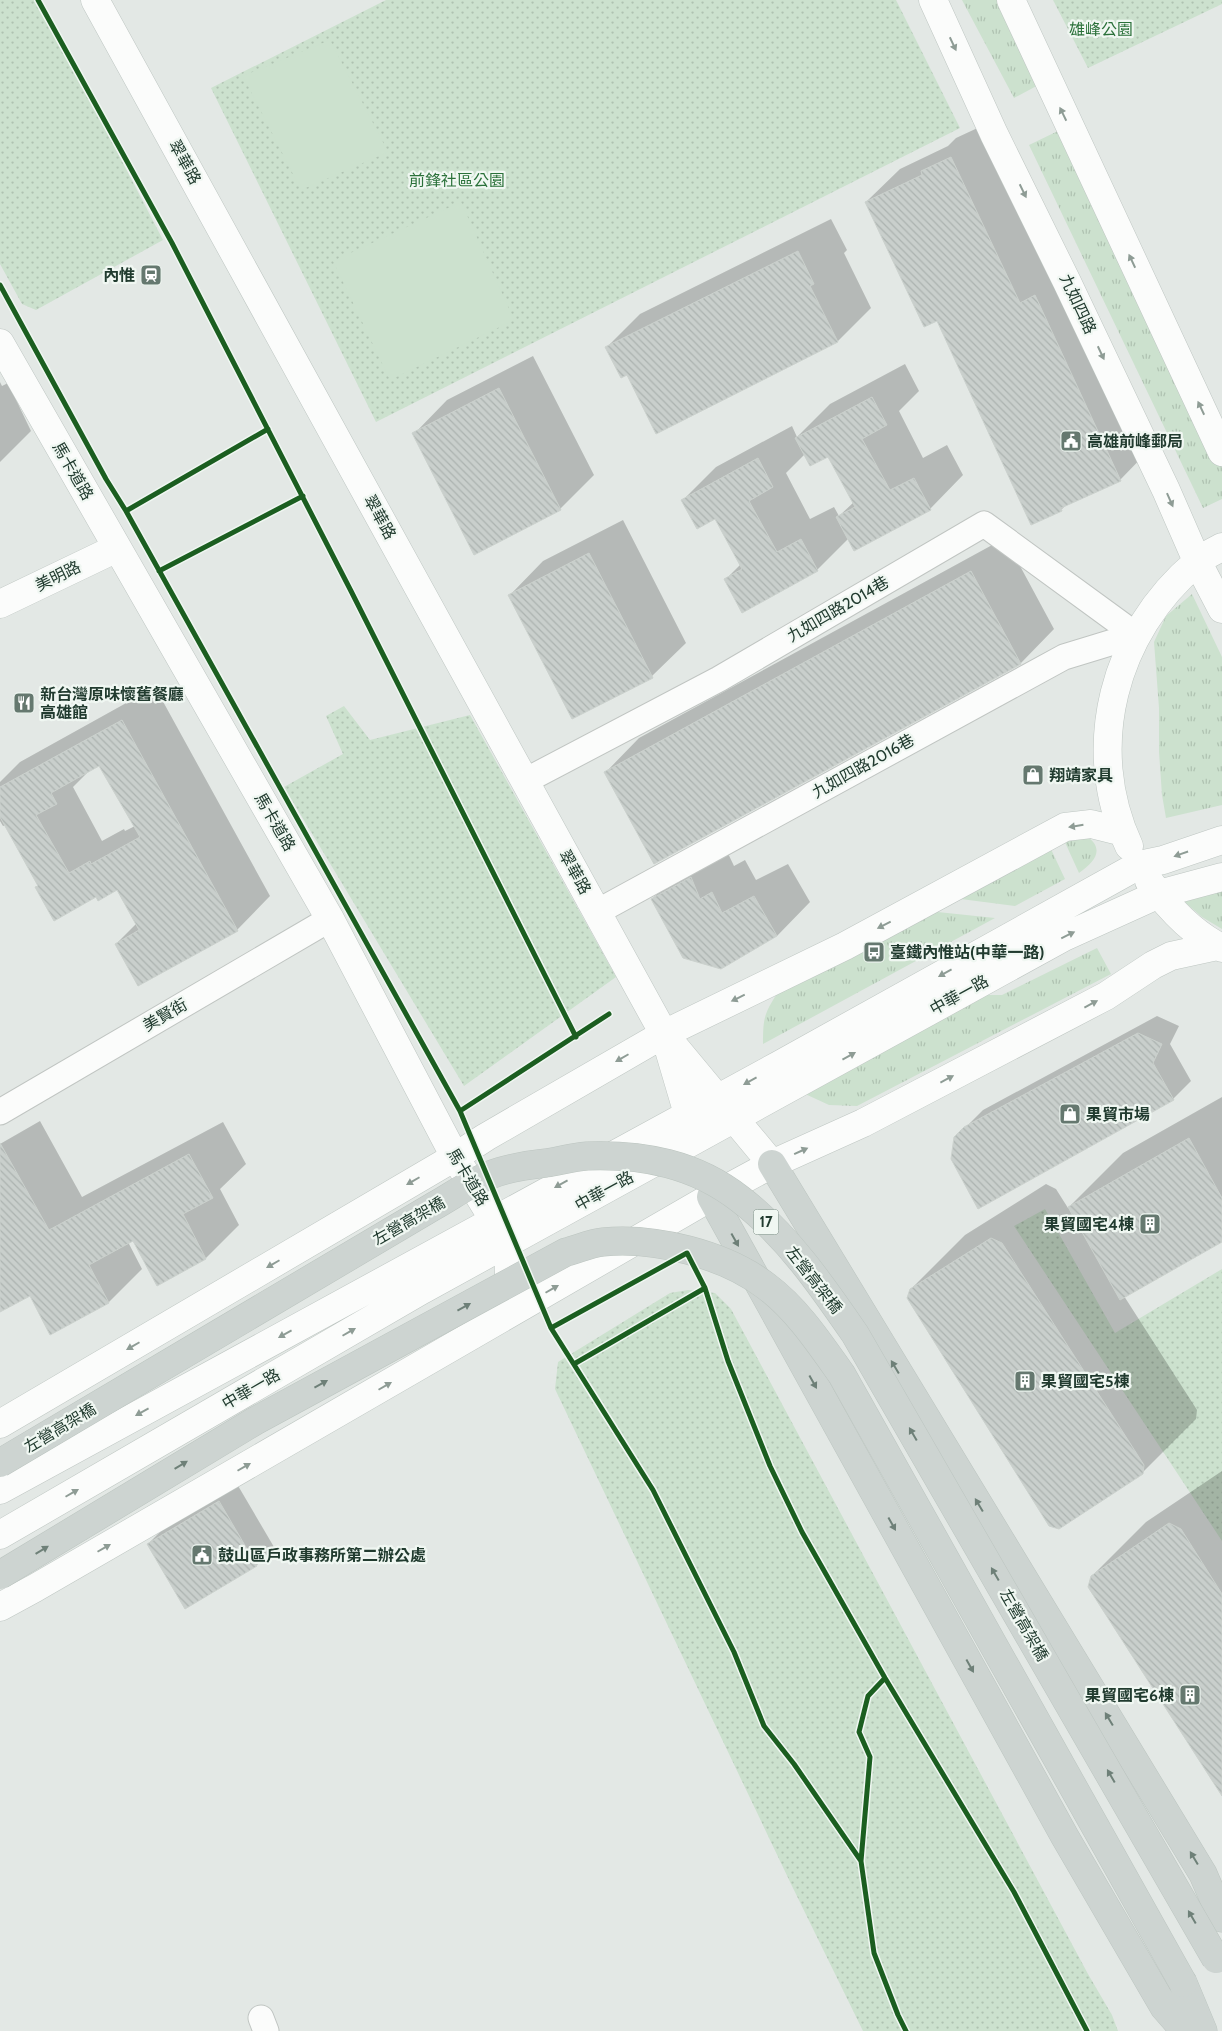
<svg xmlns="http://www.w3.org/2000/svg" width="1222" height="2031" font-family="Cabin,'Noto Sans TC',sans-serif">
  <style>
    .grass { fill: url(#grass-tufts) }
    .park { fill: url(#park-dots) }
    .garden { fill: #cce1ce }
    .shadow { fill: #0003; fill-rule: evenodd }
    .building { fill: url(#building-back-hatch); stroke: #cbd1cd; fill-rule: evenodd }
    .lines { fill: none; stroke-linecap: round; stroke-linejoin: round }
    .street-casing { stroke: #c0c5c2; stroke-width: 27 }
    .secondary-casing { stroke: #bec6c2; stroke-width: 29 }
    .primary-casing { stroke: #bcc5c0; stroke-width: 29 }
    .street { stroke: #fbfcfb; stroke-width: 25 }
    .secondary { stroke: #fbfcfb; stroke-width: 28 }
    .primary { stroke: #cdd4d1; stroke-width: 28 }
    .primary-bridge-casing { stroke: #bcc5c0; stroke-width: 29; stroke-linecap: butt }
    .primary-bridge { stroke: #cdd4d1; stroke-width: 28 }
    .cycleway-casing { stroke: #f0f7f2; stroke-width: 8 }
    .cycleway { stroke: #1b5e20; stroke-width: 5 }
    .oneway { fill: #8e9c95 }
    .oneway2 { fill: #6e8078 }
    .labels { text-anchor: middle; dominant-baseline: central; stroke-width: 4.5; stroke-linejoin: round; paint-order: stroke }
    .shield { fill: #f0f7f2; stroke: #5f736a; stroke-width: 1 }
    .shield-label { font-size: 15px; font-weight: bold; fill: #213b2f }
    .park-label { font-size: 16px; fill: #2b713a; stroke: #f0f7f2 }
    .street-label { font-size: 16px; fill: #213b2f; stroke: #f0f7f2 }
    .poi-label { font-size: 16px; font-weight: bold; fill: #213b2f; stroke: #f0f7f2; text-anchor: start }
  </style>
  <defs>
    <pattern id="grass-tufts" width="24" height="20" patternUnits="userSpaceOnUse" patternTransform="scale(1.25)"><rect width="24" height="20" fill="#cce1ce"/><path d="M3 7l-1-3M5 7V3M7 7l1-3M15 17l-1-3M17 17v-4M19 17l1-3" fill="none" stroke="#afc2b1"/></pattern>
    <pattern id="park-dots" width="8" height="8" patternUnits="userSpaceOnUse" patternTransform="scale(1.25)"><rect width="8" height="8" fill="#cce1ce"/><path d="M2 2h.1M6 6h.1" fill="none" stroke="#afc2b1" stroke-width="1.8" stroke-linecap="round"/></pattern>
    <pattern id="building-back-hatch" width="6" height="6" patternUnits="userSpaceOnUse" patternTransform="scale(1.25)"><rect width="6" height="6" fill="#c9cfcc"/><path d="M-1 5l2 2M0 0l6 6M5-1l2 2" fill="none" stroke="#acb3b0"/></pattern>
  </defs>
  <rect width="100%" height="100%" fill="#e3e8e5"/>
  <path class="grass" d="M962,0H1000L1044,82L1014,98Z
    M1060,130L1222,468V499L1203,508L1029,145Z
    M1192,594L1222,657V805L1166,818L1162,795L1159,752V708L1154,642L1166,616Z
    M1082,833C1106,847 1097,860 1079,873L1063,838Z
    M1049,845L1065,879L1015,906L953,898Z
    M1222,889V929L1202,917L1180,898Z
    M928,911L995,918L763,1044C763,1018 764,1014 778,992Z
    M1097,948L1111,974L857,1106L829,1105L803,1093L973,995H1002Z"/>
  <path class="park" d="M0,0H38L163,240L36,310L22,304L0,264Z
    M386,0H896L960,128L376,422L211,88Z
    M1053,0H1222V4L1088,68Z
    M344,706L370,740L470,715L616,977L464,1086L284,787L343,754L326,716Z
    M1045,1209L1115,1333L1222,1269V1541L1014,1226Z
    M688,1290L715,1293L731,1309L1088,1974L1112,2015L1118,2031H863L791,1884L555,1389L558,1362L670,1293Z"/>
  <path class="garden" d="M330,40L388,152L301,190L243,76Z
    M461,202L514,320L390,380L333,261Z"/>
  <path class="shadow" d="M984,125L1153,446L1120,480L1067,504L1061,510L938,319L866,202L900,169L948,146L956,138Z
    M831,219L847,250L844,253L871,308L838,341L656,432L628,373L607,347L640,314Z
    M533,356L594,475L560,509L414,434L447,400Z
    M905,364L919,391L899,411L923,458L947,445L963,475L930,509L849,538L817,570L725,580L741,564L715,517L683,500L716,467L792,426L797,437L830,404ZM805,454L829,455L854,502L839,516L834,507L810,519L786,473Z
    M0,382L2,386L8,383L31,431L0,462Z
    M623,520L686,643L652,676L510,595L543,561Z
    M1005,538L1054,629L1021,663L655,863L606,772L639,738Z
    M155,687L270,896L237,930L116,944L137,923L118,888L97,895L39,885L6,825L3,826L0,821V782L20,762ZM100,764L135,826L125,831L124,829L102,841L73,787L90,770Z
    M724,845L734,866L745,860L756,880L788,864L810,902L777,936L652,899L686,866Z
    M1157,1016L1179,1026L1170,1044L1191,1081L1173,1099L979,1207L955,1138L983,1110Z
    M1222,1097V1241L1124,1296L1197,1410L1196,1419L1142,1473L911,1289L965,1235L1046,1184L1056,1189L1068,1208L1123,1153Z
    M40,1121L82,1197L223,1122L246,1164L220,1189L239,1225L206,1258L134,1239L128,1242L142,1269L109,1302L51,1333L30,1294L0,1306V1144Z
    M1222,1471V1793L1092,1576L1146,1522Z
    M237,1484L274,1547L257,1565L186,1608L148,1544L166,1526Z"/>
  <path class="building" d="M951,157L1020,303L1035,295L1121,481L1061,508L1062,511L1031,525L937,321L924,327L865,202L922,175L921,171Z
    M798,251L814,284L810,286L838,342L656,434L627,375L621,378L605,347Z
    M499,388L561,510L474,555L412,433Z
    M872,397L887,425L862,439L890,490L914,478L931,510L854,551L836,517L855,507L828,457L810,466L795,438Z
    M758,458L773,487L749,501L777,552L801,539L818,571L742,613L724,579L742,569L715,519L697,529L681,500Z
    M589,553L653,678L572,719L508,595Z
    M971,571L1021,664L654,864L604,772Z
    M122,720L238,931L138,986L115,944L139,930L117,890L98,901L96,897L54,921L35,887L38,886L0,817V787ZM99,766L140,837L91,864L90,861L69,873L36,815L57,804L51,793Z
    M691,877L700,899L712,892L722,913L754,896L777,936L721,969L683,958L651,899Z
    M1138,1033L1162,1044L1153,1063L1174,1100L978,1209L951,1159L954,1137L964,1127Z
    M1189,1138L1222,1198V1242L1120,1300L1068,1207Z
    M0,1143L49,1230L189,1154L213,1198L183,1214L206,1259L157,1286L133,1241L89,1265L109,1303L50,1335L30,1296L0,1312Z
    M991,1238L1002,1243L1144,1465L1143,1474L1059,1529L1049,1526L907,1298L910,1289Z
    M219,1501L257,1566L185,1609L147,1544Z
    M1169,1523L1181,1529L1222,1594V1796L1088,1587L1091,1576Z"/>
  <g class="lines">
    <g class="street-casing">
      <path id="street" d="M525,781L719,679L984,524L1136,635
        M597,912L1064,657L1136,635
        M0,1112L330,919
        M261,2018L266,2031"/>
    </g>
    <g class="secondary-casing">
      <path id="secondary" d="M95,0L664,1034L772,1164
        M933,0L994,134L1067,282L1166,490L1197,561L1222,609
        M1011,0L1222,452
        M0,343L330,919L455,1157L508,1243L510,1306
        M0,604L117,548
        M1129,846C1083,747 1114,632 1196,563C1203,556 1213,552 1222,547
        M1149,881C1168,907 1193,934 1222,948
        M667,1043L693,1131
        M0,1424L455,1157L486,1137L664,1034L845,946L1065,827L1091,824L1123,832
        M0,1490L779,1065L1139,865L1163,860L1222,840
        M0,1535L422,1290L1064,937L1159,894L1222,877
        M0,1607L35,1588L711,1197L772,1164L863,1123L1106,996L1153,965L1171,956L1217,946"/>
    </g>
    <g class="primary-casing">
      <path id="primary" d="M772,1164L1203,1874L1222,1918
        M711,1197L1065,1837L1164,2007L1185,2031
        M1183,1983L1203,2031"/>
    </g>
    <use href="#street" class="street"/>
    <use href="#secondary" class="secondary"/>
    <use href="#primary" class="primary"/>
    <g class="primary-bridge-casing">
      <path id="primary-bridge" d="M0,1463L434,1206C452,1196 471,1182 490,1175C507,1168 528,1165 546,1163C559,1161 573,1157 587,1156C644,1154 695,1164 740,1199C787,1235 822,1286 855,1334L1216,1959
        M0,1575L255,1421L566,1252C578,1249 591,1243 603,1242C655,1237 724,1254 766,1286C797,1309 820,1344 842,1375L1183,1983"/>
    </g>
    <use href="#primary-bridge" class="primary-bridge"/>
    <g class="cycleway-casing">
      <path id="cycleway" d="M38,0L172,243L351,591L576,1037
        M0,285L106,479L126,511L460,1111L551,1328
        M126,511L268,429
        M159,571L303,496
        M460,1111L609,1014
        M574,1364L705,1288
        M861,1861L870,1757L859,1732L868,1696L885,1678
        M906,2031L898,2015L874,1953L861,1861L794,1764L764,1726L734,1652L653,1490L551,1328L687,1253L705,1288L728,1361L770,1466L802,1532L885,1678L1014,1892L1087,2031"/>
    </g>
    <use href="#cycleway" class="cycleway"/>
  </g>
  <defs><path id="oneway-solid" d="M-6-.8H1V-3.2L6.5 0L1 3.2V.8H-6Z" transform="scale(1.25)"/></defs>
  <g class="oneway">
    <use href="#oneway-solid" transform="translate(953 44) rotate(65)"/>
    <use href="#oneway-solid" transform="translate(1063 114) rotate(-116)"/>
    <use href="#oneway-solid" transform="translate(1023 191) rotate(64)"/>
    <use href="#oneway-solid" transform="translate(1132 261) rotate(-115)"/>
    <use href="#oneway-solid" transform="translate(1101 353) rotate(65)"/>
    <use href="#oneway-solid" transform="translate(1201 408) rotate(-115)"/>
    <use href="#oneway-solid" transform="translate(1170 500) rotate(66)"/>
    <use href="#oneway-solid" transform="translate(1076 826) rotate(171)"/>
    <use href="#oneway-solid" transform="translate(1181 854) rotate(161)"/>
    <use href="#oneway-solid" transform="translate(884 925) rotate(153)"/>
    <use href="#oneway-solid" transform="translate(1068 935) rotate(-26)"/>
    <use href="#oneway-solid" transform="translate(945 973) rotate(151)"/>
    <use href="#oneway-solid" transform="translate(738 998) rotate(154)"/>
    <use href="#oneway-solid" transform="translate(1091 1004) rotate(-28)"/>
    <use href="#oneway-solid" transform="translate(849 1056) rotate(-29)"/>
    <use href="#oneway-solid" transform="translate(622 1058) rotate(150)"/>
    <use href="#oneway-solid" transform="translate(947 1079) rotate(-28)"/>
    <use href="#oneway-solid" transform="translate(750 1081) rotate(151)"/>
    <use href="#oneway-solid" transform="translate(801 1151) rotate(-24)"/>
    <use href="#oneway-solid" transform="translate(413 1181) rotate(150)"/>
    <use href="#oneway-solid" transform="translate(561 1184) rotate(151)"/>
    <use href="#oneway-solid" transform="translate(273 1264) rotate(150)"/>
    <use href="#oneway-solid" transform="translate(552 1289) rotate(-30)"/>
    <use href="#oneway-solid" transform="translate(349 1332) rotate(-30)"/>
    <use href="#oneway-solid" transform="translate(285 1334) rotate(151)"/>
    <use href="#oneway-solid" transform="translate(133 1346) rotate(150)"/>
    <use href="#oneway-solid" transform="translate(385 1386) rotate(-30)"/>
    <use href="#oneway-solid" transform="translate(142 1412) rotate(151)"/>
    <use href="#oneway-solid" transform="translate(244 1467) rotate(-30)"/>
    <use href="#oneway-solid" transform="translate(72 1493) rotate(-30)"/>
    <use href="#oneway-solid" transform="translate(104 1548) rotate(-30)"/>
  </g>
  <g class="oneway2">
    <use href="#oneway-solid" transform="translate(735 1240) rotate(61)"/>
    <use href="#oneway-solid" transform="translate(464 1307) rotate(-29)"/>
    <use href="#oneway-solid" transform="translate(895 1367) rotate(-121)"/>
    <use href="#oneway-solid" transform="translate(813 1382) rotate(61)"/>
    <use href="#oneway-solid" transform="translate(321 1384) rotate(-29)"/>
    <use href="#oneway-solid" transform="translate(913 1434) rotate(-120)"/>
    <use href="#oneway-solid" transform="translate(181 1465) rotate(-31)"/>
    <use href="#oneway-solid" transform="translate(979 1505) rotate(-121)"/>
    <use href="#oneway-solid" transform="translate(892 1524) rotate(61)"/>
    <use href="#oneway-solid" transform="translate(42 1550) rotate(-31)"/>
    <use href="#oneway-solid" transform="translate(995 1574) rotate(-120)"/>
    <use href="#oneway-solid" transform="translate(970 1666) rotate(61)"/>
    <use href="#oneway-solid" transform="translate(1109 1719) rotate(-121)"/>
    <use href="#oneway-solid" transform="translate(1111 1776) rotate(-120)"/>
    <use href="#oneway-solid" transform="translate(1194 1858) rotate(-121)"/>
    <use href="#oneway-solid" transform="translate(1192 1917) rotate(-120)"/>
  </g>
  <defs>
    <g id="station-square" transform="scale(1.125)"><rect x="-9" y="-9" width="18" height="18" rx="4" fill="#65786f" stroke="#f0f7f2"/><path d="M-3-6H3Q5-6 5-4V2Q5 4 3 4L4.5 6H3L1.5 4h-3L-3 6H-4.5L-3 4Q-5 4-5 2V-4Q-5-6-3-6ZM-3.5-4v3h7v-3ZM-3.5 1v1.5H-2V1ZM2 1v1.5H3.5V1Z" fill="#fff"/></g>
    <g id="civic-square" transform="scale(1.125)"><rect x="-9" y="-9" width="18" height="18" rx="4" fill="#65786f" stroke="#f0f7f2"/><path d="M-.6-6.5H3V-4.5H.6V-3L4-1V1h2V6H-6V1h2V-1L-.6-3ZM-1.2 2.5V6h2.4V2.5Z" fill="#fff"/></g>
    <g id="restaurant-square" transform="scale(1.125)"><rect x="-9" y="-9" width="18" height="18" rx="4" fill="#65786f" stroke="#f0f7f2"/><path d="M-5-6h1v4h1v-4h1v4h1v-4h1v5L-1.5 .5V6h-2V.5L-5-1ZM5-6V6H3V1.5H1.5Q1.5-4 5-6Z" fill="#fff"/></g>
    <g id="shop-square" transform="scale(1.125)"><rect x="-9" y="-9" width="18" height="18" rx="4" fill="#65786f" stroke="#f0f7f2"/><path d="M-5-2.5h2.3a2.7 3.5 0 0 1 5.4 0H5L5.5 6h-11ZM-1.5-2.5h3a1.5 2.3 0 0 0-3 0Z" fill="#fff"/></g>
    <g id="bus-square" transform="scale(1.125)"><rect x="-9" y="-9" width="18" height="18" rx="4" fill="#65786f" stroke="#f0f7f2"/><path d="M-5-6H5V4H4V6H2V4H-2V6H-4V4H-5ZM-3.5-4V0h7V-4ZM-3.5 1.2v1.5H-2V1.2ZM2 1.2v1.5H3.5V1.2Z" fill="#fff"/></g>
    <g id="building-square" transform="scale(1.125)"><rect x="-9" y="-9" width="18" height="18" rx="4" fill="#65786f" stroke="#f0f7f2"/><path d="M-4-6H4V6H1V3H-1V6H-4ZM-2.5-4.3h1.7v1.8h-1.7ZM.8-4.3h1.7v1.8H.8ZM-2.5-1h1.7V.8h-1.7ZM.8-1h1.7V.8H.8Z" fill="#fff"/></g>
  </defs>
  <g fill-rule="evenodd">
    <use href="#station-square" x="151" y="275"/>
    <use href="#civic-square" x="1071" y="441"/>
    <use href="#restaurant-square" x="24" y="703"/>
    <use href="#shop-square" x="1033" y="775"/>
    <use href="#bus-square" x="874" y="952"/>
    <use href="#shop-square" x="1070" y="1114"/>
    <use href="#building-square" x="1150" y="1224"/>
    <use href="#building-square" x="1025" y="1381"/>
    <use href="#civic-square" x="202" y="1555"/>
    <use href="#building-square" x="1190" y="1695"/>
  </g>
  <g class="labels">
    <rect class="shield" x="753.5" y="1209.5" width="25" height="25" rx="4"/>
    <g class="shield-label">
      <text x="766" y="1222">17</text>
    </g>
    <g class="park-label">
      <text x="1101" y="29">雄峰公園</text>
      <text x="457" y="180">前鋒社區公園</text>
    </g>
    <g class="street-label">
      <text transform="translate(185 162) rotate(61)">翠華路</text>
      <text transform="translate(1078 304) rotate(65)">九如四路</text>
      <text transform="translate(73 471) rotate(60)">馬卡道路</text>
      <text transform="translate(380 517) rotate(61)">翠華路</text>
      <text transform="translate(58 576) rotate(-26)">美明路</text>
      <text transform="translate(838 609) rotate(-30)">九如四路2014巷</text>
      <text transform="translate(863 766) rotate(-29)">九如四路2016巷</text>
      <text transform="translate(275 822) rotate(60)">馬卡道路</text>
      <text transform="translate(575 872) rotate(61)">翠華路</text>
      <text transform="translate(959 995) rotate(-29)">中華一路</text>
      <text transform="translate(165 1015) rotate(-30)">美賢街</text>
      <text transform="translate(468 1177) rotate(59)">馬卡道路</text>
      <text transform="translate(604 1191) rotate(-29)">中華一路</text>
      <text transform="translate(409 1221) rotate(-30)">左營高架橋</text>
      <text transform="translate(814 1280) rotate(52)">左營高架橋</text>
      <text transform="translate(251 1389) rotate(-30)">中華一路</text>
      <text transform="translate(60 1428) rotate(-31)">左營高架橋</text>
      <text transform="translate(1024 1625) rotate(60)">左營高架橋</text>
    </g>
    <g class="poi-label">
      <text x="135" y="275" text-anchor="end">內惟</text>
      <text x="1087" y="441">高雄前峰郵局</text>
      <text x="40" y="694">新台灣原味懷舊餐廳<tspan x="40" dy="18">高雄館</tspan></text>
      <text x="1049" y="775">翔靖家具</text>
      <text x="890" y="952">臺鐵內惟站(中華一路)</text>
      <text x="1086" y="1114">果貿市場</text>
      <text x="1134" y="1224" text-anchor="end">果貿國宅4棟</text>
      <text x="1041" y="1381">果貿國宅5棟</text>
      <text x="218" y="1555">鼓山區戶政事務所第二辦公處</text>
      <text x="1174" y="1695" text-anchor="end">果貿國宅6棟</text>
    </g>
  </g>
</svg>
